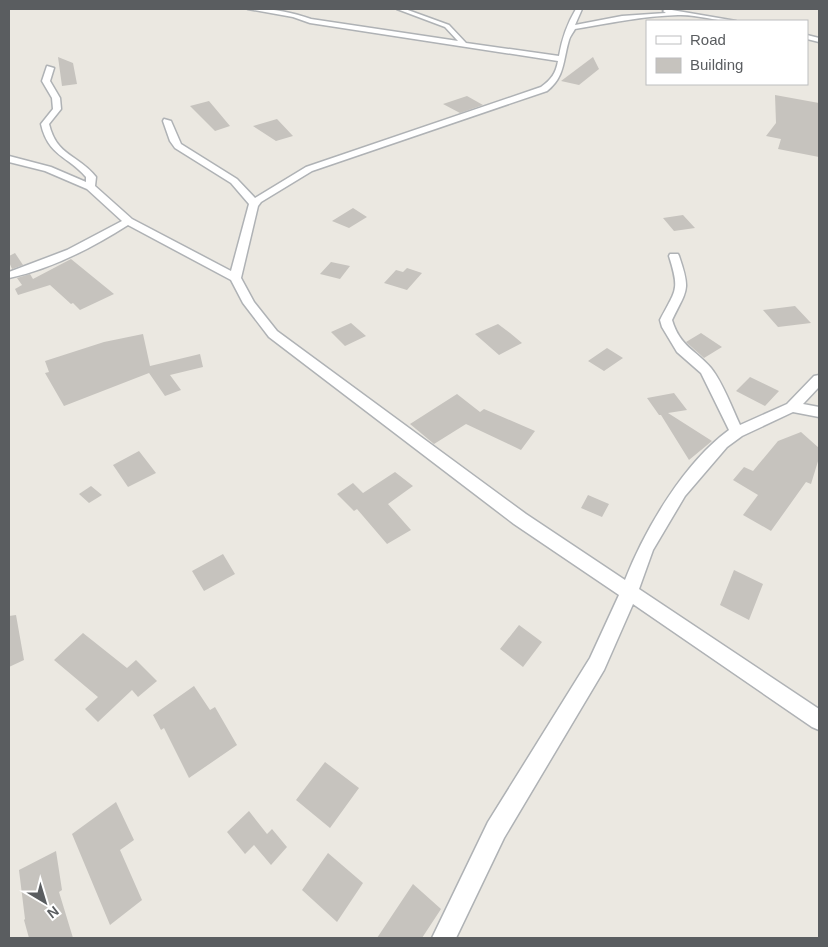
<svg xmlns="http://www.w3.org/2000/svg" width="828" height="947" font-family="Arial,sans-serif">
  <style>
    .building { fill: #c6c3be }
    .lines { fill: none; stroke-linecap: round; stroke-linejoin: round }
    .street-casing { stroke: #afb2b5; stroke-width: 3 }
    .street { fill: #fff; fill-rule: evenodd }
  </style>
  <rect width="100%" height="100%" fill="#ebe8e1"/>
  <path class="building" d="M58,57L73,63L77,84L62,86Z
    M593,57L599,69L579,85L561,81Z
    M775,95L819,103V157L778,149L781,139L766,136L776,123Z
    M467,96L483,105L460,113L443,104Z
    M209,101L230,126L215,131L190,106Z
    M277,119L293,136L276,141L253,126Z
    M353,208L367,217L349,228L332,221Z
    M683,215L695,228L674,231L663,218Z
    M15,253L23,265L12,269L9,262V256Z
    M71,259L114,294L80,310L73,303L71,304L50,285L18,295L15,289L22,285L17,278L30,274L33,279Z
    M331,262L350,266L340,279L320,274Z
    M407,268L422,273L407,290L384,283L396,270L403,272Z
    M795,306L811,323L778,327L763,310Z
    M351,323L366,336L345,346L331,332Z
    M498,324L510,333L522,343L499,355L475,334Z
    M701,333L722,347L704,358L686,342Z
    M143,334L150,366L200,354L203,367L170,375L181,390L165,396L149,373L64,406L45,373L49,372L45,361L104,342Z
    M607,348L623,358L604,371L588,361Z
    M750,377L779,391L765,406L736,391Z
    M674,393L687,410L668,413L712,441L689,460L661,415H659L647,398Z
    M457,394L480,412L484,409L535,431L521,450L466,424L434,444L410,424Z
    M801,432L819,448V458L811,484L806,482L771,531L743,515L758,495L733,480L744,467L753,471L778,441Z
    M139,451L156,473L128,487L113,465Z
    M395,472L413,486L388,504L411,530L387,544L357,509L354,511L337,494L353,483L363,493Z
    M91,486L102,495L89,503L79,494Z
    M588,495L609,504L602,517L581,508Z
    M223,554L235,574L204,591L192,571Z
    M734,570L763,584L749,620L720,605Z
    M16,615L24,660L9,667V616Z
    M519,625L542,642L523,667L500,649Z
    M83,633L127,668L136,660L157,681L138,697L132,690L98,722L85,709L98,697L54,660Z
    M194,686L210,710L215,707L237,745L189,778L164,728L161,730L153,715Z
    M325,762L359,788L330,828L296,800Z
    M116,802L134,840L120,850L142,900L110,925L72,834Z
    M249,811L267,834L272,829L287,847L271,865L254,845L245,854L227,832Z
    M56,851L62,890L59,892L73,938H29L24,920L25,919L19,870Z
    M328,853L363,883L337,922L302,890Z
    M413,884L441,909L422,938H377Z"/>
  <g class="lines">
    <g class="street-casing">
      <path id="street" d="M248,9C269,8 291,12 311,19L458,41L445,27L397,9H405L449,25L466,43L559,56C562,39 567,24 576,9H582L575,25L622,16L666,13L663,11L666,9L736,21C717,22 697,14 678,15C644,16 609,23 575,29C573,33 570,36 569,40C563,60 565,77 547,91L312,171L261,202L258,206L241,278L254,302L277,331L526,514L625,580C645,529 684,463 729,430L701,373L677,352L662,327L660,320C676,289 680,291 669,256L670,254H678L679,256C691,291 687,289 672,320C680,347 696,350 711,368C723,383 732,408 740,425L787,404L814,376L819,375V387L803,404L819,407V417L793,412L742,436L727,447L685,496L653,550L639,589L819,709V730L812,727L633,604L604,670L504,838L456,938H432L488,822L590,658L619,595L514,524L269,337L243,303L231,280L128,225C92,248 51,269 9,278V272L67,250L122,221L87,189L45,171L9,162V156L51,167L86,182V177C68,156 48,156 41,124L53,109L52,98L42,81L47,66L54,68L50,81L60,98L61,109L49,124C57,157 78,154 96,177L95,186L132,219L231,271L249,204L231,183L175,148L170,141L163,121L164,119L171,121L181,144L237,179L255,198L306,167L541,87C551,80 556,73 558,61L310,23L293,17Z
        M807,35L819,38V42L807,39Z"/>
    </g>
    <use href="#street" class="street"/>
  </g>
  <rect width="828" height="947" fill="none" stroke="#5a5d60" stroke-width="20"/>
  <rect x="646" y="20" width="162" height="65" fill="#ffffff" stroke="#bdbebf"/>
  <rect x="656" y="36" width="25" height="8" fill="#ffffff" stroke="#bdbebf"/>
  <text x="690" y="45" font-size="15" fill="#5a5d60">Road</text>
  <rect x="656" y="58" width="25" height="15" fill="#c6c3be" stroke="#bdbebf"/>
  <text x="690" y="70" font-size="15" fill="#5a5d60">Building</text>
  <g transform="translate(45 902) rotate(142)" stroke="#ffffff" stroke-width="4" paint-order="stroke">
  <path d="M0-4L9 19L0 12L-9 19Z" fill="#5a5d60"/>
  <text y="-8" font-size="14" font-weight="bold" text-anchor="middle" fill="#5a5d60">N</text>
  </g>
</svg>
